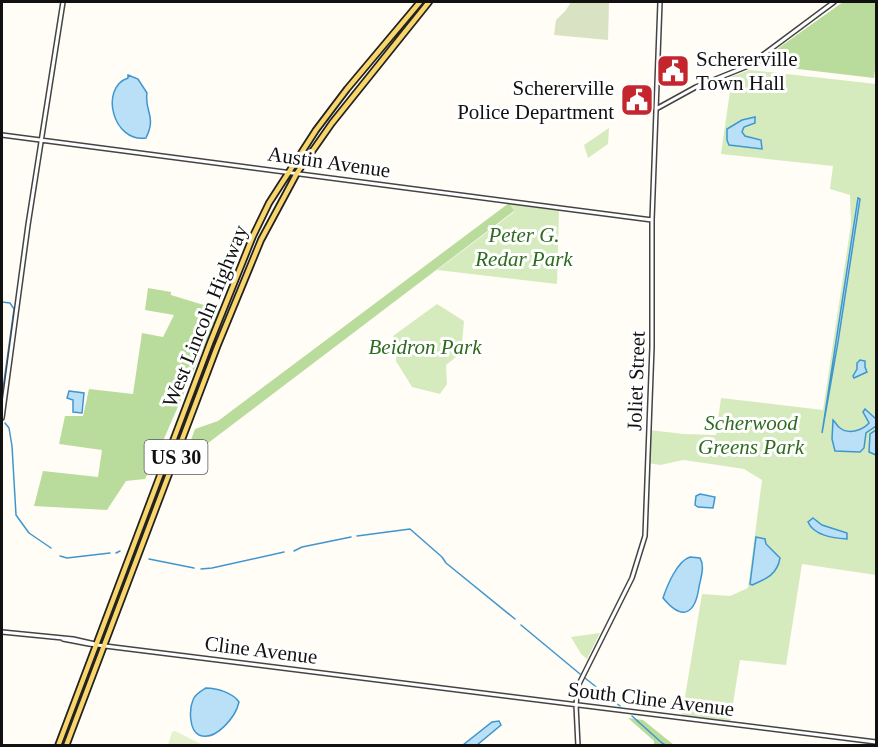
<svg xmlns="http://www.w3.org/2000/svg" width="878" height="747" font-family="'Times New Roman',serif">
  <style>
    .green { fill: #d5ebbd }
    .forest { fill: #b9dc9c }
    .cemetery { fill: #d9e3c4 }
    .pitch { fill: #e6f2cf }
    .water { fill: #b9e0f7; stroke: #3f96cf; stroke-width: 1.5 }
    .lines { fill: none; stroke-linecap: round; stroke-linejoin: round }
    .stream { stroke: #3f96cf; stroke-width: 1.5 }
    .minor-casing { stroke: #444; stroke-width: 6 }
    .major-casing { stroke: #222; stroke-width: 8 }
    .minor { stroke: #fff; stroke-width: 3 }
    .major { stroke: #f9d66b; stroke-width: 4.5 }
    .labels { text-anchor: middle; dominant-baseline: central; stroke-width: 6; stroke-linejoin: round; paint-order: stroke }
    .shield { fill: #fff; stroke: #585858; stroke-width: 1.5 }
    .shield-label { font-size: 20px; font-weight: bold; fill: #111 }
    .poi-label { font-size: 21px; fill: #111; stroke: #fff; text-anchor: start }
    .street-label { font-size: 21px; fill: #111; stroke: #fff }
    .park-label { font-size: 21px; font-style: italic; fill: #2f6b1f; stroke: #fff }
  </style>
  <rect width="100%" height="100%" fill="#fffdf5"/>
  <path class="green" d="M750,70L876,84V575L802,564L786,665L740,660L730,722L682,715L702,594L730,596L748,588L762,480L744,469L718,465L683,460L660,465L648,463L649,430L684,434L716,435L721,398L823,410L851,224L850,195L830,189L833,166L721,154L731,84L716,82Z
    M609,128L608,144L588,158L584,145Z
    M509,203L559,211L557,284L437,270L514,212Z
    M437,304L464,321L461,353L446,365L447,384L440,394L412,387L396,361L397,342L393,336Z
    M600,633L587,659L581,654L571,637Z"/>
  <path class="forest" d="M843,2H876V62L874,78L756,64Z
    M509,203L514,211L183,462L195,429L218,421Z
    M148,288L171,292V295L220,310L156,457L145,479L126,481L107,510L34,506L43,471L98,477L102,450L59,444L65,416H83L89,389L133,394L142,333L163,337L174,315L145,310Z
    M628,718L643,720L674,745H654V741Z"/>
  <path class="cemetery" d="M571,2H609L608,40L554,35L556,20L566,10Z"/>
  <path class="pitch" d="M175,731L203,745H168L172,732Z"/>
  <path class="water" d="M128,75L138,79L147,93C144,111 157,116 146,138C113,143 99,88 128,78Z
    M755,117V123L744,127L742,132L745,136L761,140L762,149L729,145L727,140V129L742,120Z
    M858,198L860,199L838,342L822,433Z
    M860,360L865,361V367L867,372L854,378L853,376L857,369V363Z
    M69,391L84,393L82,413L73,412V400L67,398Z
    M865,409L876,419V426L866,433L864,448L860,452L835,451L832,439L833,420C836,423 837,426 840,428C849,435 863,430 869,423L863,412Z
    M876,430V455L869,452L870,434Z
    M700,494L715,497L713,508L698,507L695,505L696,496Z
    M813,518L822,525L847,533V539C834,538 814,536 808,522Z
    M756,537L765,539L766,544L780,558C777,575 766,579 752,585L750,584Z
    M690,557L700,558C705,566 701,577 699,587C695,615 682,621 663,598C667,586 677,561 690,557Z
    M206,688C217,688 233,693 239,702C236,716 216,742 199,735C189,730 189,709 193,700C195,694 201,691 206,688Z
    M499,721L501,725L477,745H463L492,722Z"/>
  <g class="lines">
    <path class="stream" d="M2,302L10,303L14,309L2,396
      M5,423L9,428L12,446L16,515L29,533L51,548
      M357,536L410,529L442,557L446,563L515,619
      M294,551L302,547L351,537
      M116,553L120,551
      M60,556L67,558L110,553
      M149,559L194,568
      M201,569L212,568L284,552
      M521,625L580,674
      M585,678L620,706
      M632,716L662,743L667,746"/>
    <g class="minor-casing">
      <path id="minor" d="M656,109L696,87L748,66L834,2
        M2,135L652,220
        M2,418L28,225L63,2
        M2,632L73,639L95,644
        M63,639L89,644L876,742
        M578,746L576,705L578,686L632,578L645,536L652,347V220L660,2"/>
    </g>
    <g class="major-casing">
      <path id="major" d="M58,746L210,343L253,236L269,203L316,130L347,89L420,2
        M66,746L217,347L261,240L297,173L332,123L429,2"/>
    </g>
    <use href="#minor" class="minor"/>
    <use href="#major" class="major"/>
  </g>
  <defs>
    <g id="civic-square" transform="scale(1.725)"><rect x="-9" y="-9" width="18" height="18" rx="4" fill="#c4262e" stroke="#fff"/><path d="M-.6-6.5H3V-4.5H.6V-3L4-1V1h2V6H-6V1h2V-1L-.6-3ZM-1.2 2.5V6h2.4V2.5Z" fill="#fff"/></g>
  </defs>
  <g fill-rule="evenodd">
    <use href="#civic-square" x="673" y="71"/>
    <use href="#civic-square" x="637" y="100"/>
  </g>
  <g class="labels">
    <rect class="shield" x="144.5" y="440" width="63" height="34" rx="4.5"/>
    <g class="shield-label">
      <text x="176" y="457">US 30</text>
    </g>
    <g class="poi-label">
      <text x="696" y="59">Schererville<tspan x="696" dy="24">Town Hall</tspan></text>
      <text x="614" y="88" text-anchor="end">Schererville<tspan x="614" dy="24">Police Department</tspan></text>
    </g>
    <g class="street-label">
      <text transform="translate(329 162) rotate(8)">Austin Avenue</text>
      <text transform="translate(205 316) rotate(-68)">West Lincoln Highway</text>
      <text transform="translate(636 381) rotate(-88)">Joliet Street</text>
      <text transform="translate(261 650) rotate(7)">Cline Avenue</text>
      <text transform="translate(651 699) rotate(7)">South Cline Avenue</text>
    </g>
    <g class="park-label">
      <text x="524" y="235">Peter G.<tspan x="524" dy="24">Redar Park</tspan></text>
      <text x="425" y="347">Beidron Park</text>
      <text x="751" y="423">Scherwood<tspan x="751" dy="24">Greens Park</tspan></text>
    </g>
  </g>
  <rect width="878" height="747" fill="none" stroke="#111111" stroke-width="6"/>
</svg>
